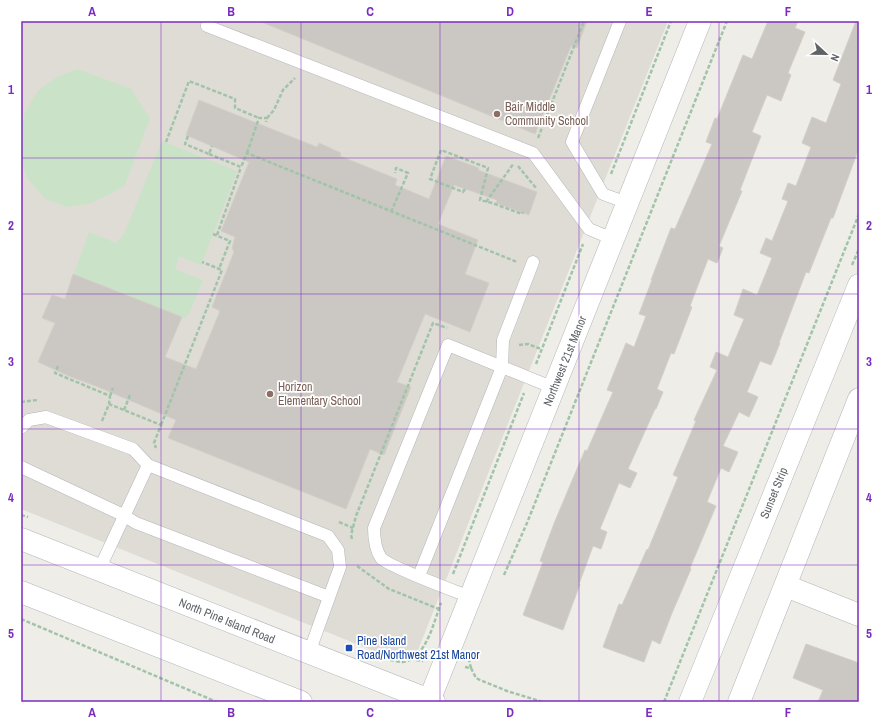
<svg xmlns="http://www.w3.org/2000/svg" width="880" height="723" font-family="'Archivo Narrow',sans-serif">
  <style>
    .education { fill: #dfdcd6 }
    .green { fill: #cae3c8 }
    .building { fill: #cbc8c4; stroke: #d3cfc7 }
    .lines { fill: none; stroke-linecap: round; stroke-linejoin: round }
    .lane-casing { stroke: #b3b5b8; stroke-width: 13 }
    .street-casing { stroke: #b3b5b8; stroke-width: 23 }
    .secondary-casing { stroke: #b2b5b8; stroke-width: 23 }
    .path { stroke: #a1c4a9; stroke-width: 2.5; stroke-dasharray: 4 2; stroke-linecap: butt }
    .lane { stroke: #fff; stroke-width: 12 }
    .street { stroke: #fff; stroke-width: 22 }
    .secondary { stroke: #fff; stroke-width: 22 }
    .grid { fill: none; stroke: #7b2cbf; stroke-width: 1; stroke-opacity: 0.55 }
    .education-dot { fill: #8d6e63; stroke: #fff; stroke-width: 1.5 }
    .transit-dot { fill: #1a4fb4; stroke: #fff; stroke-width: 1.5 }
    .labels { text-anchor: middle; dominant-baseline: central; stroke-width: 3.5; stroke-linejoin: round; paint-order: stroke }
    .education-label { font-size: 12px; fill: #785e54; stroke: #fff; text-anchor: start }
    .street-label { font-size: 12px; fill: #5f6366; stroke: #fff }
    .transit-label { font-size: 12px; fill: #164399; stroke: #fff; text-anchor: start }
    .neatline { fill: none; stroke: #7b2cbf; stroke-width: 1.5 }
    .grid-label { font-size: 13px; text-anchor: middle; font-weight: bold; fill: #7b2cbf }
  </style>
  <rect width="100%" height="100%" fill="#efede8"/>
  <path class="education" d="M21,21H668L418,650L389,657L21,509Z"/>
  <path class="green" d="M77,69L130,88L150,118L125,185L109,195L88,204L67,207L45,199L28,179L21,161V128L25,112L38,91L57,77Z
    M162,141L237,171L201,265L179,256L175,269L203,280L189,314L185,318L106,292L107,287L95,282L77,280L78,275L74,273L89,232L116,243L124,234Z"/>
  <path class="building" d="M259,21H587L577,48L571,46L535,134Z
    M768,21H798L795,28L805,32L788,73L791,75L781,101L767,95L752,132L761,136L740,190L742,191L719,246L723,248L717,263L708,259L690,306L692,307L674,354L671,353L657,389L663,392L656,409H655L628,469L637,473L630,488L619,483L600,529L607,532L601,549L593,546L579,584H580L563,630L523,615L543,562L540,561L555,521L585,450L587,451L613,392L607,390L626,343L634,347L646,316L639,314L652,280H651L671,228L675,229L712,144L706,142L715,118L717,119L743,55L752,59Z
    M856,21H859V148L833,218H831L809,273L806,272L779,343H780L771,365L760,361L747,392L758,397L749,417L739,412L723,446L738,452L729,472L721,468L707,502L716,506L690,568L691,569L672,613L660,644L652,640L644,662L603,647L619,604L622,605L647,549L648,550L678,477L673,475L696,421L694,420L717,370L710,367L716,352L728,357L744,319L734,315L743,289L757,295L772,258L760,253L766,238L772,241L788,201L782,199L788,183L796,186L811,147L802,143L812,117L826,123L841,84L833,80Z
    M199,100L317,147L319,143L341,153L340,156L397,179L395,185L429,199L446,156L479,168L478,170L537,192L529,215L496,203L497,200L454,185L438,224L478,240L465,274L489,283L470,332L425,314L397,382L411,387L384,455L370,449L346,509L168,438L176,420L96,386L71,377L38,362L55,323L42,318L52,295L65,299L73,274L182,317L165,357L196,369L220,311L212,307L234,252L232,248L235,237L221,231L249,162L186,135Z
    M806,644L859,663V702H818L823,690L793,678Z"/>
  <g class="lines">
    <g class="lane-casing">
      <path id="lane" d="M620,21L572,142L603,194L627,203
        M207,26L533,153L589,229L613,239
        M21,428L29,420L46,417L133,449L148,465L328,536L338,550L340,567L309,653
        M21,467L123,515L136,523L329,597
        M99,570L148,465
        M419,576L502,367L503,340L533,262
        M470,597C455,591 389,567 381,558C375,549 374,539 374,528L448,345L554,388"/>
    </g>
    <g class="street-casing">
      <path id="street" d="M786,586L859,615
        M429,701L700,21"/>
    </g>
    <g class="secondary-casing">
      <path id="secondary" d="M21,539L434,702
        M21,592L301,702
        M690,702L859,285
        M739,702L859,399"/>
    </g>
    <path class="path" d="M267,118L274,110L283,90L295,78
      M188,136L185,144L209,154L212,146
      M538,138L584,21
      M166,142L189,81L235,99V108L259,118
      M247,153L259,118H267L266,122
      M209,154L241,167L247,153L517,262
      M518,166L536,188
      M611,174L671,21
      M465,189L463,192L430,179L441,150L488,168L480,200L492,203L522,214L523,212
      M486,202L514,163
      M391,212L408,173L396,168L395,173
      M213,234L230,241L219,269
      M217,235L241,167
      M852,265L859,249
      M519,345L528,344L541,349
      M536,364L583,244
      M58,366L55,373L110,396L109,404
      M110,396L113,388
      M21,402L38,400
      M124,410L130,395
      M102,421L109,404L161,425L154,443L156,448
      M161,425L222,270L202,262
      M21,515L28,517
      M339,522L353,528
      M352,539L351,535L356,516L433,323L447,328
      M357,566L389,589L439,609
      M453,574L524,393
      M504,575L527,523L727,21
      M21,619L217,702
      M410,659L423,661
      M390,660C394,660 398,662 402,662C426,660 434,621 441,603
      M465,667L471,668L469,660
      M471,668L476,678L480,680L507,691L543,702
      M664,702L859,214"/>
    <use href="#lane" class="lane"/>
    <use href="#street" class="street"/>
    <use href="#secondary" class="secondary"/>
  </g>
  <path class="grid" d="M161,21V702M301,21V702M440,21V702M579,21V702M719,21V702M21,158H859M21,294H859M21,429H859M21,565H859"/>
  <g class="education-dot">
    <circle cx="497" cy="114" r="4"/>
    <circle cx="270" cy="394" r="4"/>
  </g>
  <rect class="transit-dot" x="345" y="644" width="8" height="8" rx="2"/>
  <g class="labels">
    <g class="education-label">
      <text x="505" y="107">Bair Middle<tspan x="505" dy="14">Community School</tspan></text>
      <text x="278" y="387">Horizon<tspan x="278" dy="14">Elementary School</tspan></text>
    </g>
    <g class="street-label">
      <text transform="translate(565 361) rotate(-68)">Northwest 21st Manor</text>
      <text transform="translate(774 493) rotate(-68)">Sunset Strip</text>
      <text transform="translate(227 621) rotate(22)">North Pine Island Road</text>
    </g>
    <g class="transit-label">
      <text x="357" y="641">Pine Island<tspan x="357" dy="14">Road/Northwest 21st Manor</tspan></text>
    </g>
  </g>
  <rect width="880" height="723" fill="none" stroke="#ffffff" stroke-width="44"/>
  <g transform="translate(826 54) rotate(112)" stroke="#ffffff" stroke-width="3" paint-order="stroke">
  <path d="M0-3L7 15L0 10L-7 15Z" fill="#5f6366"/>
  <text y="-6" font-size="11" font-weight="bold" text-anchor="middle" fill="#5f6366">N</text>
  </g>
  <rect x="22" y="22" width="836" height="679" class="neatline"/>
  <g class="grid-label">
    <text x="92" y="16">A</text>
    <text x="231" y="16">B</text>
    <text x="370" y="16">C</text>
    <text x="510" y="16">D</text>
    <text x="649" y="16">E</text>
    <text x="788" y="16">F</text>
    <text x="11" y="94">1</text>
    <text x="869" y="94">1</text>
    <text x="11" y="230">2</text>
    <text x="869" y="230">2</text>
    <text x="11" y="366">3</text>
    <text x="869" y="366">3</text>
    <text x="11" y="502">4</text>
    <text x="869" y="502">4</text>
    <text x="11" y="638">5</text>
    <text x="869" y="638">5</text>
    <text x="92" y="717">A</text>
    <text x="231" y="717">B</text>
    <text x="370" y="717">C</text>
    <text x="510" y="717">D</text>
    <text x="649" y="717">E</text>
    <text x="788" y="717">F</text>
  </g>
</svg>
